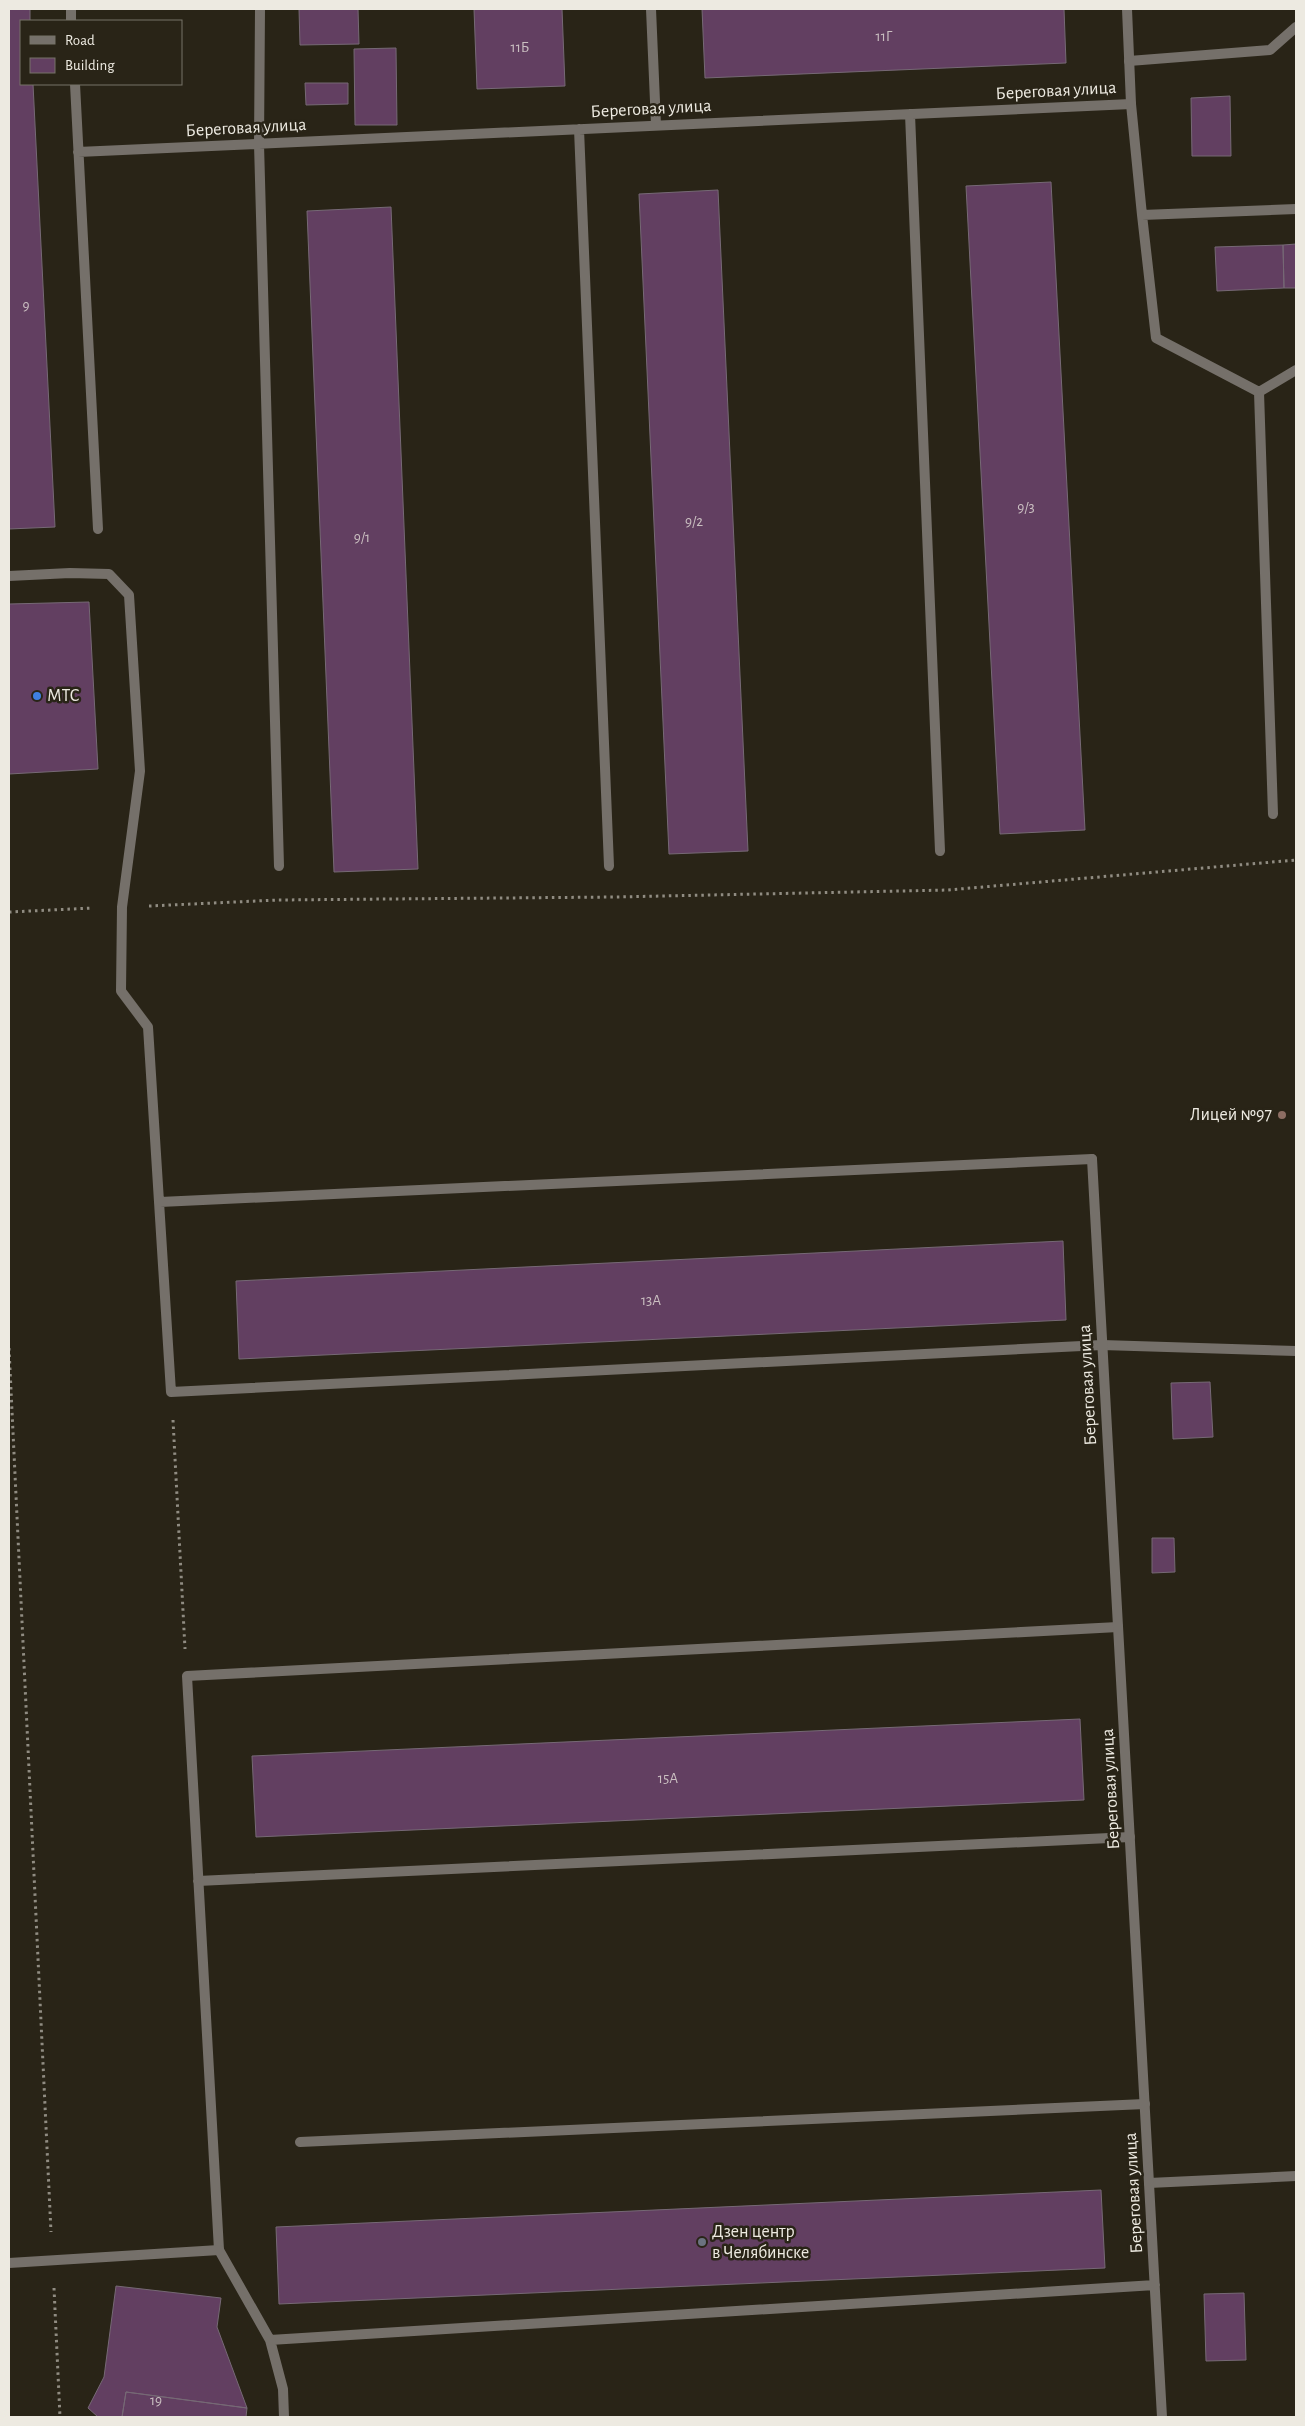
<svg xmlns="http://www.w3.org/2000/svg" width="1305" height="2426" font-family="'Alegreya Sans',sans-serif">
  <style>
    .building { fill: #623f61; stroke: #766975 }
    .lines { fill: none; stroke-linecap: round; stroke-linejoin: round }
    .path { stroke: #908c82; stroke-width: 3; stroke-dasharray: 2.5 4; stroke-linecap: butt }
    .service { stroke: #75706a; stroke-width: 10 }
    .minor { stroke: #75706a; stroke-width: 10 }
    .shop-dot { fill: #3f7fe0; stroke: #292417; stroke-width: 2 }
    .education-dot { fill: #8d6e63; stroke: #292417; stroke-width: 2 }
    .worship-dot { fill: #6b7280; stroke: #292417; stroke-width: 2 }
    .labels { text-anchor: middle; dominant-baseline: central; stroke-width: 5; stroke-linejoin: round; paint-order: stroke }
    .number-label { font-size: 15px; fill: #cabfc1 }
    .street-label { font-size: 18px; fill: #edeae1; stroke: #292417 }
    .poi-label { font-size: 18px; fill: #edeae1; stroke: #292417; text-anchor: start }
  </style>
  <rect width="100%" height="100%" fill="#292417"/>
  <path class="building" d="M9,9H30V21H21V84H33L55,527L9,529Z
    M299,9H358L359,44L300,45Z
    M474,9H562L565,86L477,89Z
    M702,9H1064L1066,63L705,78Z
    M396,48L397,125H355L354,49Z
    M305,83H348V104L306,105Z
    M1230,96L1231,156H1192L1191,98Z
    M1051,182L1085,830L1000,834L966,186Z
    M718,190L748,851L669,854L639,194Z
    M391,207L418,869L334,872L307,211Z
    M1296,244V288H1284L1283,245Z
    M1283,245L1284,288L1217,291L1215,247Z
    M89,602L98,769L9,774V604Z
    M1063,1241L1066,1320L239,1359L236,1281Z
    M1210,1382L1213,1437L1173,1439L1171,1383Z
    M1152,1538H1174L1175,1572L1152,1573Z
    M1080,1719L1084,1800L256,1837L252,1756Z
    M1101,2190L1105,2268L279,2304L276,2227Z
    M116,2286L221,2298L217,2327L247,2408L126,2392L122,2417H98L88,2408L104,2377Z
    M1244,2293L1246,2360L1206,2361L1204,2294Z
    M126,2392L247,2408L246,2417H122Z"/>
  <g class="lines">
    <path class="path" d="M149,906L278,900L615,897L948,890L1296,860
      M9,912L93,908
      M9,1348L51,2232
      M173,1420L185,1649
      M54,2288L60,2417"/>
    <path class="service" d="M71,9V21
      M260,9L259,144L279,866
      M651,9L656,125
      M1129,61L1270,50L1296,27
      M75,84L98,529
      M910,114L940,851
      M579,129L609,866
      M78,152L1131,104L1142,215L1296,209
      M1142,215L1156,338L1259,392
      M9,576L70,573L109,574L129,595L140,771L122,907L121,991L148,1027L171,1392L1102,1345L1296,1351
      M1273,814L1259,392L1296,370
      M160,1202L1092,1159
      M198,1881L1130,1837
      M300,2142L1145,2104
      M1149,2183L1296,2176
      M219,2250L187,1676L1118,1627"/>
    <path class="minor" d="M1127,9L1131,104
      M1092,1159L1162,2417
      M9,2263L219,2250L270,2340L283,2389L284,2417
      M270,2340L1155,2285"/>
  </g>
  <circle class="shop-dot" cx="37" cy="696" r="5"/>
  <circle class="education-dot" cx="1282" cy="1115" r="5"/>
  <circle class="worship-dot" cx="702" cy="2242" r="5"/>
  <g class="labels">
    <g class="number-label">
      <text x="884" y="36">11Г</text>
      <text x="520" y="47">11Б</text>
      <text x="26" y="305">9</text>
      <text x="1026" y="507">9/3</text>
      <text x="694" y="521">9/2</text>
      <text x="362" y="537">9/1</text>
      <text x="651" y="1300">13А</text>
      <text x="668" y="1778">15А</text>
      <text x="156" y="2400">19</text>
    </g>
    <g class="street-label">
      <text transform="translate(1056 91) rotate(-3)">Береговая улица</text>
      <text transform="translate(651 109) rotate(-3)">Береговая улица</text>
      <text transform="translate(246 128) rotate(-3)">Береговая улица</text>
      <text transform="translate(1088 1385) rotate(-93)">Береговая улица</text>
      <text transform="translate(1111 1789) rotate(-93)">Береговая улица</text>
      <text transform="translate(1134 2193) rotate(-93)">Береговая улица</text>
    </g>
    <g class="poi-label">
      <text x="47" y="696">МТС</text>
      <text x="1272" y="1115" text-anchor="end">Лицей №97</text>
      <text x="712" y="2232">Дзен центр<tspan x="712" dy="21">в Челябинске</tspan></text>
    </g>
  </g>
  <rect width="1305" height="2426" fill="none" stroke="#edeae1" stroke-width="20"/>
  <rect x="20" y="20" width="162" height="65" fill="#292417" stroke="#777368"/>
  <rect x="30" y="36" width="25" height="8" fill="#75706a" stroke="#777368"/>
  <text x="65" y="45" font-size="15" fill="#edeae1">Road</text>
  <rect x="30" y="58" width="25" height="15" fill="#623f61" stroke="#777368"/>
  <text x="65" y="70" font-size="15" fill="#edeae1">Building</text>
</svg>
